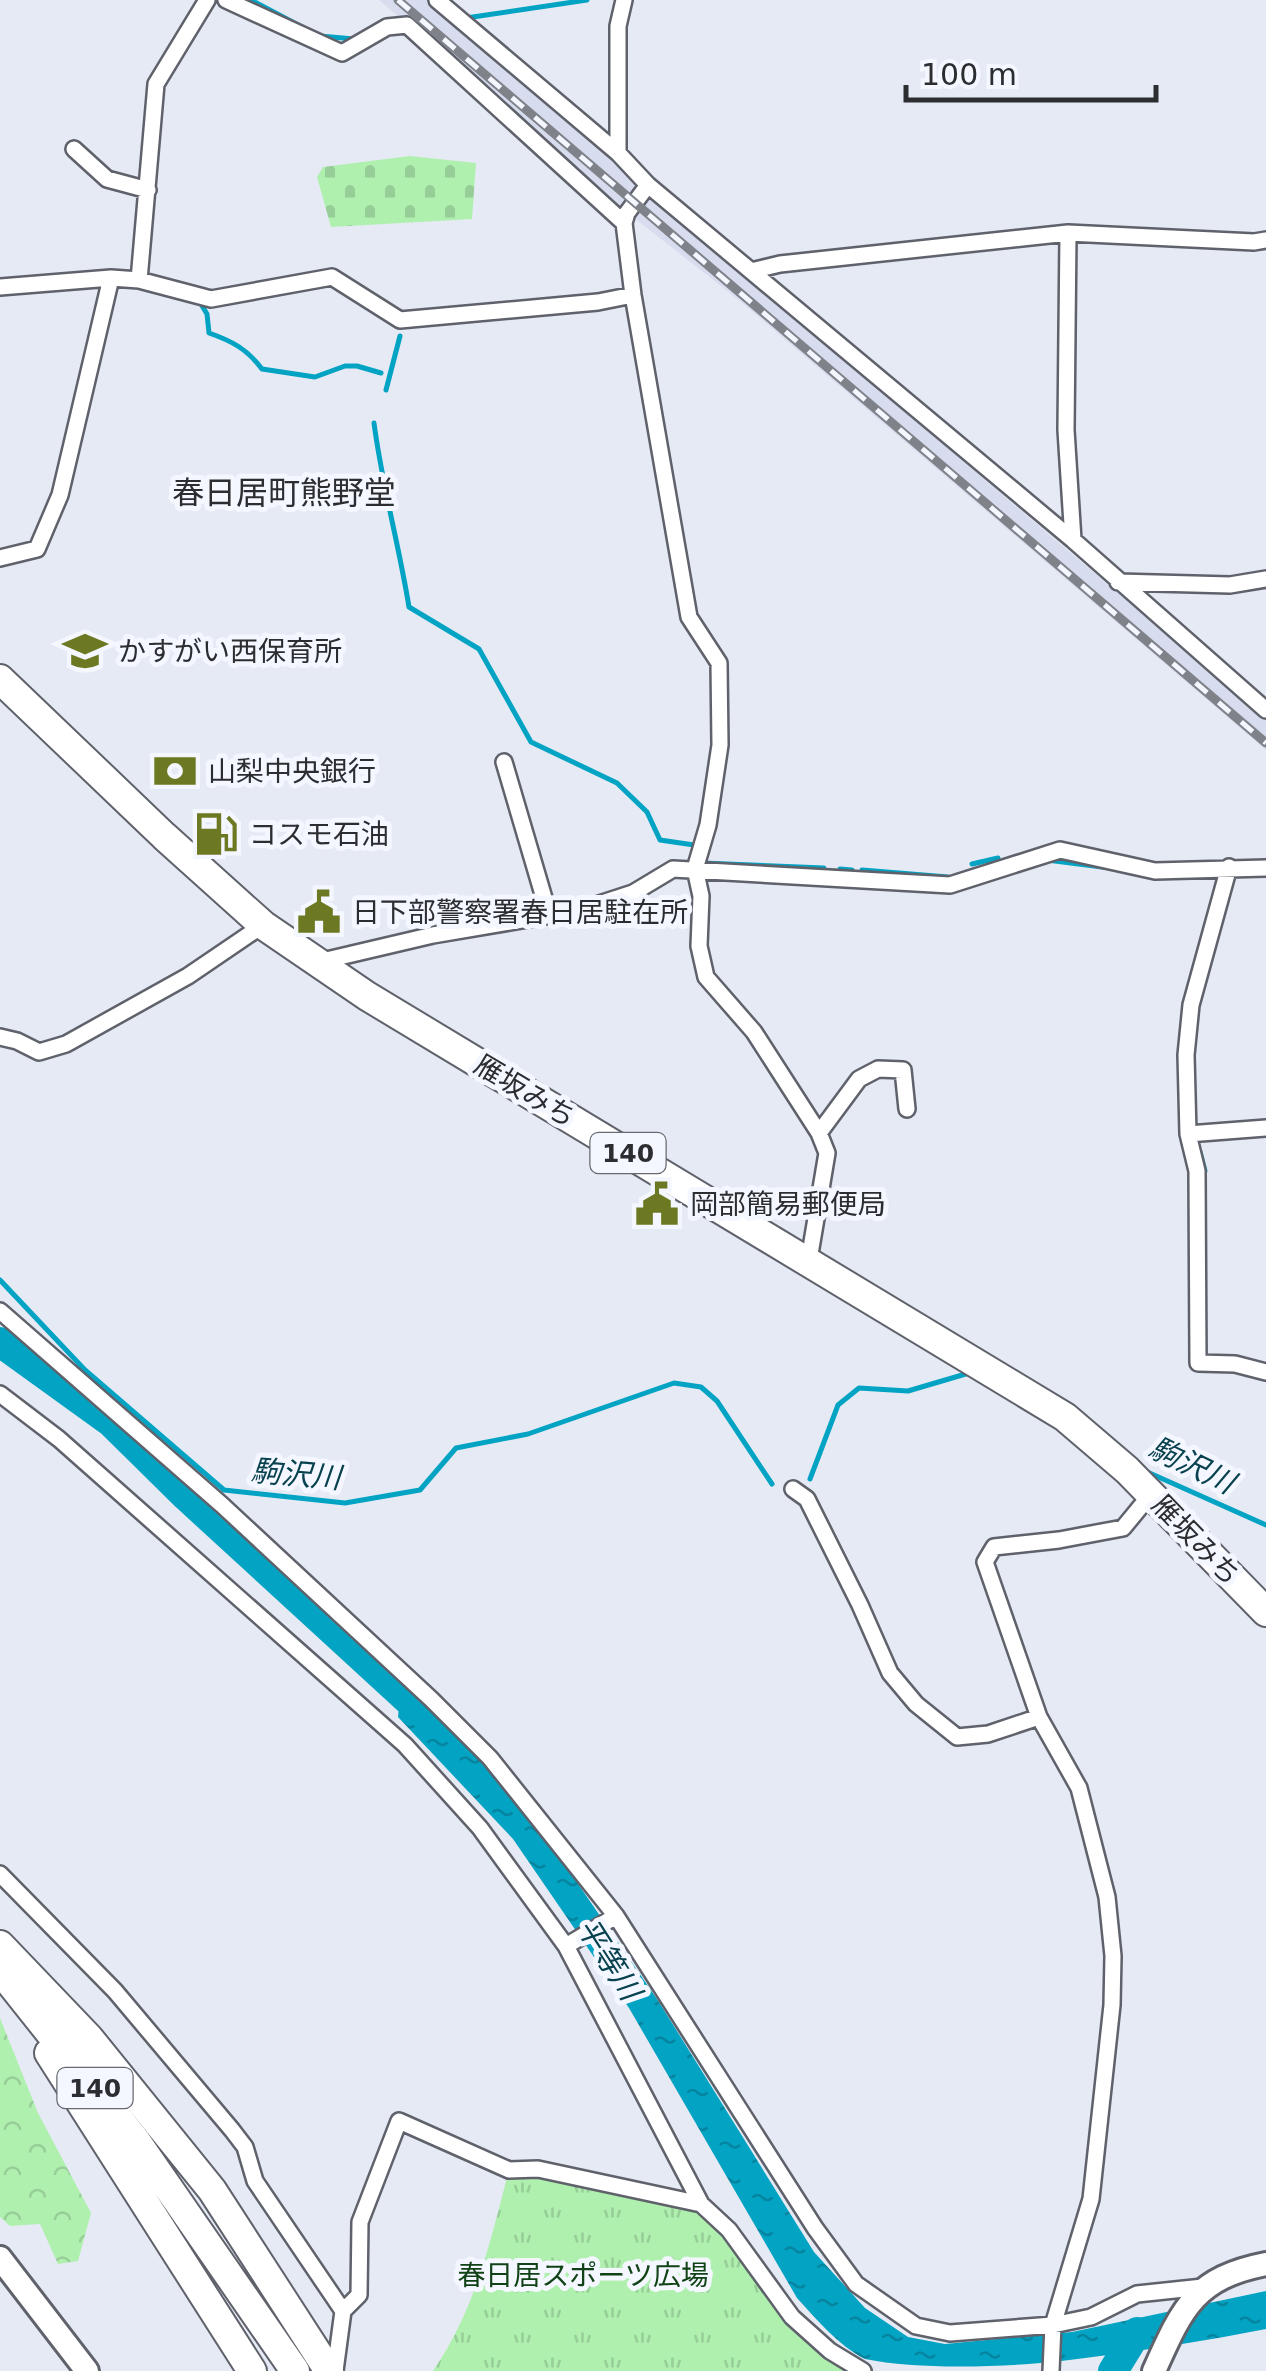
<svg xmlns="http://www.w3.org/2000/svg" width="1266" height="2371" font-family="'DejaVu Sans','Noto Sans JP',sans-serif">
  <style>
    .built { fill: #d7ddee }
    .forest { fill: url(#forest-crowns) }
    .cemetery { fill: url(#cemetery-stones) }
    .park { fill: url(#park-tufts) }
    .water { fill: url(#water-ripples) }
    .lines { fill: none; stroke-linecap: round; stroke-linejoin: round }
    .stream { stroke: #03a3c3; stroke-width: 5 }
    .river { stroke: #03a3c3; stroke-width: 30 }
    .street-casing { stroke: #5f626b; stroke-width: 20 }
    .secondary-casing { stroke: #5f626b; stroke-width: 28 }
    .highway-casing { stroke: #5f626b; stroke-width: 32 }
    .street { stroke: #fff; stroke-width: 15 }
    .secondary { stroke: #fff; stroke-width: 22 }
    .highway { stroke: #fff; stroke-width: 28 }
    .rail-casing { stroke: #7f8289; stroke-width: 9 }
    .rail { stroke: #f4f7ff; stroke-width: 5; stroke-dasharray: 15; stroke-linecap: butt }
    .labels { text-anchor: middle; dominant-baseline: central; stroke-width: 10; stroke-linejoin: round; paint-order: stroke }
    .shield { fill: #f4f7ff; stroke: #676a6f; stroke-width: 2.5 }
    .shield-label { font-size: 25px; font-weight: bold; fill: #2b2d31 }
    .poi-label { font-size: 28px; fill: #2b2d31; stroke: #f4f7ff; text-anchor: start }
    .street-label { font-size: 28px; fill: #2b2d31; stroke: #f4f7ff }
    .park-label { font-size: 28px; fill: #114216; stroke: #f4f7ff }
    .water-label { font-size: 30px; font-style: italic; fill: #08424f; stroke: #f4f7ff }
    .quarter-label { font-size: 32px; fill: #2b2d31; stroke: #f4f7ff }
  </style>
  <defs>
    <pattern id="forest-crowns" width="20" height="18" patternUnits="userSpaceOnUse" patternTransform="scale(2.5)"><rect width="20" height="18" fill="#aff0af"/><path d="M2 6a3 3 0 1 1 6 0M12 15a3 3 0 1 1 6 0" fill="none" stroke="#97ce97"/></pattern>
    <pattern id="cemetery-stones" width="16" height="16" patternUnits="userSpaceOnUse" patternTransform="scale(2.5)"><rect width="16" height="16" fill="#aff0af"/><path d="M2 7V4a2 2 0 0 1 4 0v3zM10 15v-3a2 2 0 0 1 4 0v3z" fill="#97ce97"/></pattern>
    <pattern id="park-tufts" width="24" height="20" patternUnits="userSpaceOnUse" patternTransform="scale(2.5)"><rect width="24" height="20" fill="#aff0af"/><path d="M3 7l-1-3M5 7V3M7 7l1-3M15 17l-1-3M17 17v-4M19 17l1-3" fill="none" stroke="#97ce97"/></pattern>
    <pattern id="water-ripples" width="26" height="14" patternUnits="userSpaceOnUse" patternTransform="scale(2.5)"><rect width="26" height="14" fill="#03a3c3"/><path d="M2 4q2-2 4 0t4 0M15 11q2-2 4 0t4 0" fill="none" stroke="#05859f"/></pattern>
  </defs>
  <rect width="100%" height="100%" fill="#e6eaf4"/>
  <path class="built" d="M379,0H437L652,197L1266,719V750L739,300L629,214Z"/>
  <path class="forest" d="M0,2018L38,2113L91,2213L78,2261L58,2264L40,2224L10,2226L0,2217Z"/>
  <path class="cemetery" d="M410,156L476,163L472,219L331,227L317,177L323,167Z"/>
  <path class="park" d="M509,2170L701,2204L792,2317L863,2371H433C476,2308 490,2242 509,2170Z"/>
  <path class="water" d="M402,1676L535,1821L659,2002L814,2252L865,2308L908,2337L945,2344L1072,2332L1266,2291V2329C1206,2341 1146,2350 1085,2358C1023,2367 923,2371 865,2359C839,2346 816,2319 797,2298L629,2008L513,1839L398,1717Z"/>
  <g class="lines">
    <path class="stream" d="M251,0L302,27
      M466,18L587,0
      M320,36L354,39
      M201,304L207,314L209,333C232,341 247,349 262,369L315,377L345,366H357L381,373
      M386,390L400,336
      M374,423C382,485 399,545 409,607L479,649L531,742L617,783L647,812L660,840L694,845
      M1047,860L1110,868
      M703,863L824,868
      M972,864L998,858
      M840,869L852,870
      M862,870L948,877
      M1200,1152L1205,1171
      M0,1280L85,1370L224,1490L345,1503L420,1490L456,1448L528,1434L674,1383L701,1387L717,1401L772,1484
      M1145,1471L1266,1525
      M810,1479L838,1405L859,1388L908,1391L969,1373"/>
    <path class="river" d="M0,1342L111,1422L186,1496L429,1719
      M1113,2371L1137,2332"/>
    <g class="street-casing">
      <path id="street" d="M226,0L342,53L387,27L407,25L624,223
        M437,0L618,153
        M624,0L618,26V153L648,185L1073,540L1266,710
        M74,149L107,179L148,190
        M648,185L627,213L624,223L633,295L689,617L719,663L720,745L708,825L695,869L701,896L699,946L706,977L754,1032L819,1133L827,1153L809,1260
        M1068,233L1066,430L1073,540
        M751,271L780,264L1068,233L1254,242L1266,240
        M139,280L156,84L207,0
        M0,287L111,278L139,280L211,299L332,277L400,320L598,302L633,295
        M0,558L37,549L60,495L111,278
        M1118,582L1230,585L1266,579
        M504,762L549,915
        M1229,867L1191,1005L1186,1055L1188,1134L1197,1171L1198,1363L1235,1364L1266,1372
        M318,962L433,935L581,910L633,893L673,869L950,885L1060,850L1155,871L1266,868
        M0,1037L17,1041L39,1052L66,1044L188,976L263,925
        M819,1133L859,1079L878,1069L903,1070L907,1109
        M1188,1134L1266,1128
        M0,1311L222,1505L431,1699L490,1758L616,1916L815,2228L856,2284L916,2326L950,2333L1053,2325L1091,2317L1137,2294L1203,2287
        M0,1394L59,1439L405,1745L480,1828L566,1946L701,2204
        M793,1489L807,1499L860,1605L890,1673L916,1704L957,1737L988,1734L1039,1717
        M0,1874L115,1991L232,2130L245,2147L255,2181L343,2311
        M566,1946L616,1916
        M335,2371L343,2311L359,2295L360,2222L399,2121L509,2170L538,2169L701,2204L729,2230L792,2317L830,2351L863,2371
        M1051,2371L1053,2325L1091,2199L1112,2005L1113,1956L1107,1897L1079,1788L1039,1717L985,1562L994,1547L1059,1540L1123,1528L1151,1494"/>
    </g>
    <g class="secondary-casing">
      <path id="secondary" d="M0,2258L87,2371
        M1154,2371C1182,2309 1194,2278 1266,2264"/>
    </g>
    <g class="highway-casing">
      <path id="highway" d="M0,679L164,836L263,925L367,996L1065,1417L1127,1470L1266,1612
        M0,1945L89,2038L212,2190L329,2371
        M0,1970L136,2141L295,2371
        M49,2053L252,2371"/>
    </g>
    <use href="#street" class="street"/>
    <use href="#secondary" class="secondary"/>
    <use href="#highway" class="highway"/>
    <g class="rail-casing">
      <path id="rail" d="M398,0L1266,743"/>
    </g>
    <use href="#rail" class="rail"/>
  </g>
  <defs>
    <g id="school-bare" transform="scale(3.45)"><path d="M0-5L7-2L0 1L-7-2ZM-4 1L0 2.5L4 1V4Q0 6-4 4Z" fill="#6d7823" stroke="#f4f7ff" stroke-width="2.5" paint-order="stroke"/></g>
    <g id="bank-bare" transform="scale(3.45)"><path d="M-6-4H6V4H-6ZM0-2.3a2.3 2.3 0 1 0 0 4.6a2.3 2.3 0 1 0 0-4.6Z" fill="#6d7823" stroke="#f4f7ff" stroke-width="2.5" paint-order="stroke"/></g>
    <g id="fuel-bare" transform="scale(3.45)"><path d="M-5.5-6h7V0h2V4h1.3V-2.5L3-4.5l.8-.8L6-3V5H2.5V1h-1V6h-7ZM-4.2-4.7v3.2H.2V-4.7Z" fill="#6d7823" stroke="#f4f7ff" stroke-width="2.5" paint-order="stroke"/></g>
    <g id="civic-bare" transform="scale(3.45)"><path d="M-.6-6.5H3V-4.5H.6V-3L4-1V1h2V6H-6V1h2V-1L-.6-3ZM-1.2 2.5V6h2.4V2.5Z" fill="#6d7823" stroke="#f4f7ff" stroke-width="2.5" paint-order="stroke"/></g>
  </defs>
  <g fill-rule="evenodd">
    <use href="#school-bare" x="85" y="651"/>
    <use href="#bank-bare" x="175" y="771"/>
    <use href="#fuel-bare" x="216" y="834"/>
    <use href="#civic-bare" x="319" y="912"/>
    <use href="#civic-bare" x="657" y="1204"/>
  </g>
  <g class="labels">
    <g class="shield">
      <rect x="590.5" y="1133" width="75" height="40" rx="8"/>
      <rect x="57.5" y="2068" width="75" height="40" rx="8"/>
    </g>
    <g class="shield-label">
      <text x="628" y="1153">140</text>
      <text x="95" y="2088">140</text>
    </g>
    <g class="poi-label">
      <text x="118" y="651">かすがい西保育所</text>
      <text x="208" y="771">山梨中央銀行</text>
      <text x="249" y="834">コスモ石油</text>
      <text x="352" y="912">日下部警察署春日居駐在所</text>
      <text x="690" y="1204">岡部簡易郵便局</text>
    </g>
    <g class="street-label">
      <text transform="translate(525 1091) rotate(31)">雁坂みち</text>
      <text transform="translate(1196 1540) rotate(46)">雁坂みち</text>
    </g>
    <g class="park-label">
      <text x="583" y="2275">春日居スポーツ広場</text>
    </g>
    <g class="water-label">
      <text transform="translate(1192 1465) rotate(26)">駒沢川</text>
      <text transform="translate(296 1474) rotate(5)">駒沢川</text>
      <text transform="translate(609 1959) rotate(57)">平等川</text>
    </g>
    <g class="quarter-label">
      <text x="284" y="493">春日居町熊野堂</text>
    </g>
  </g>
  <path d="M906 85v15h250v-15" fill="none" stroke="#2b2d31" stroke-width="5"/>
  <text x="921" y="85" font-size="30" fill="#2b2d31" stroke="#f4f7ff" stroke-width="8" paint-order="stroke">100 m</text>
</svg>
